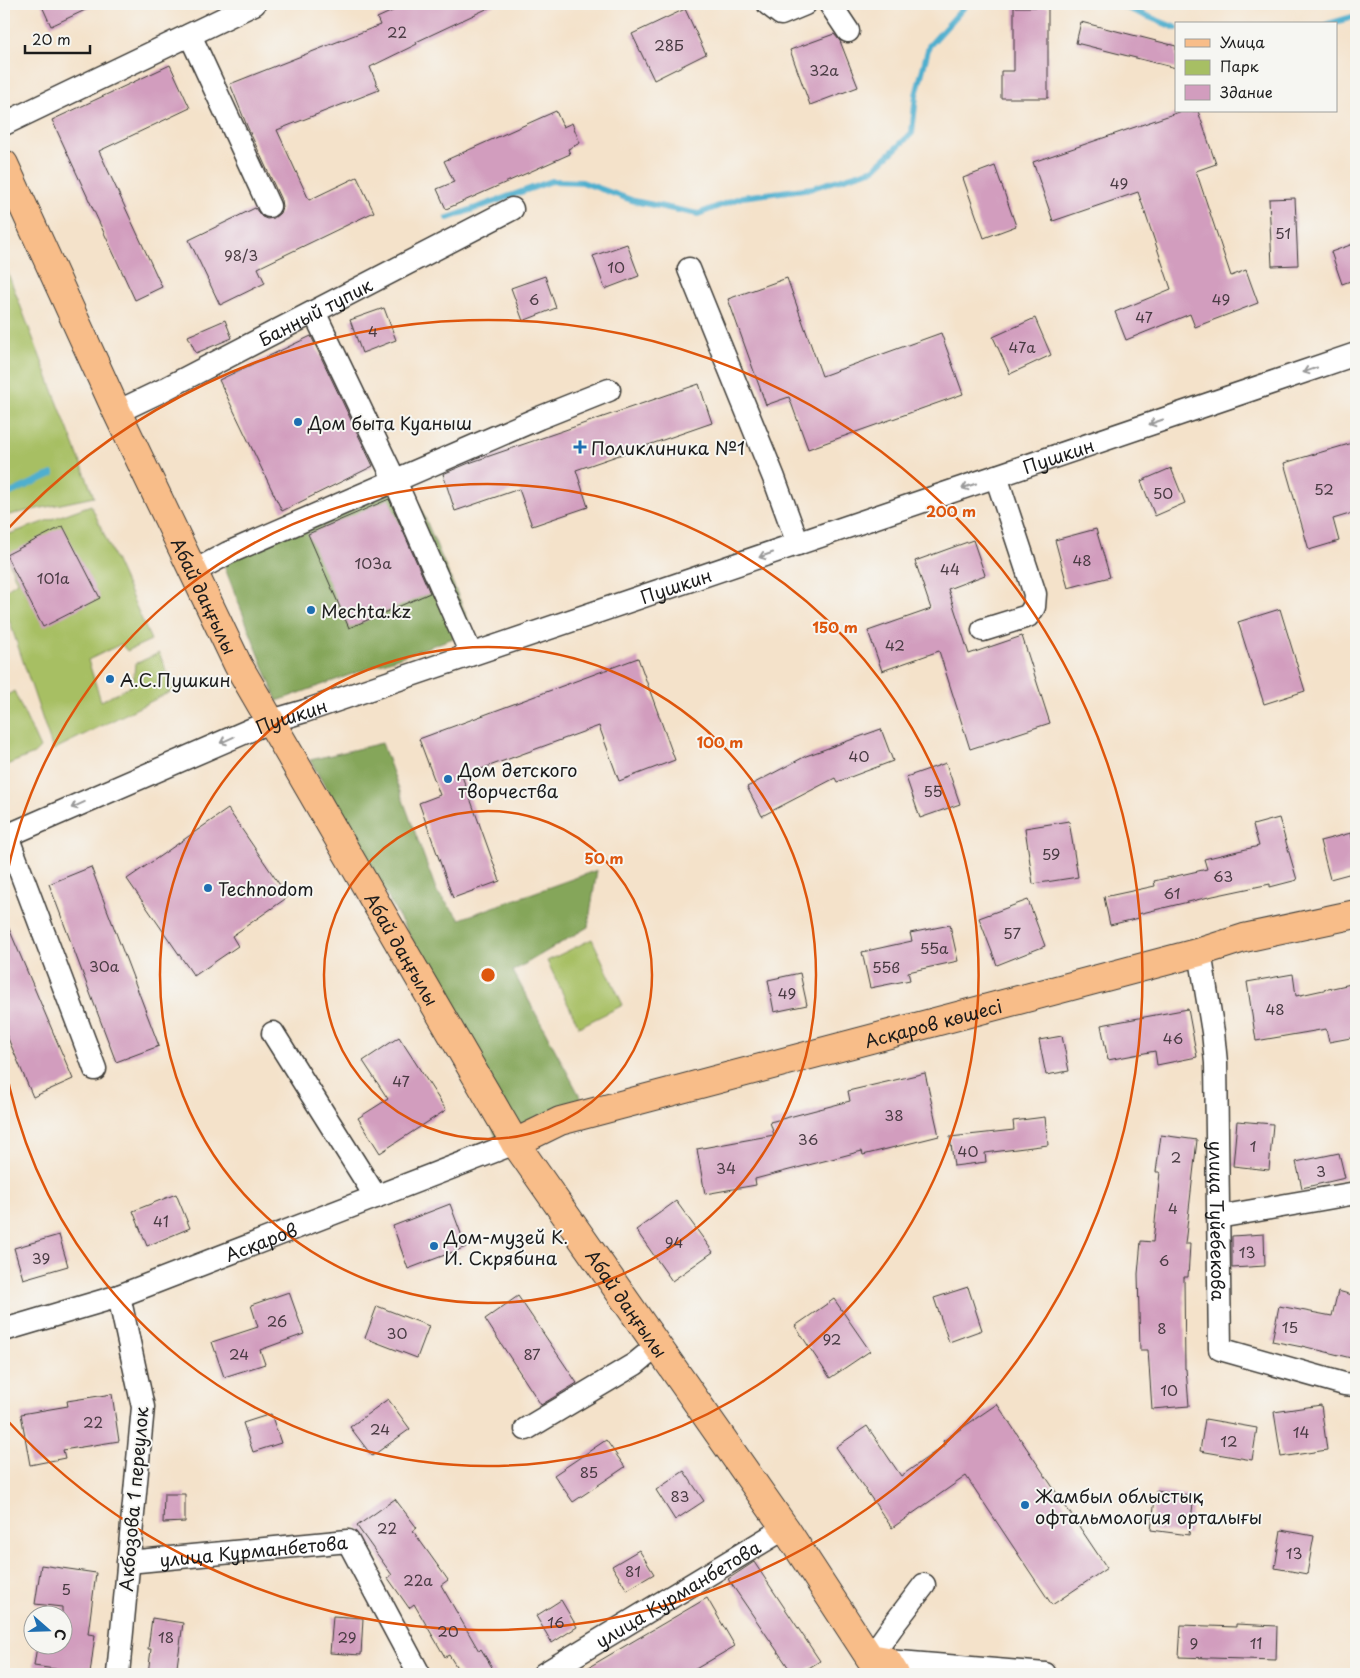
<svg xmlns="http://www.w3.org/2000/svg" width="1360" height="1678" font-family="'Playpen Sans',sans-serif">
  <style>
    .green { fill: #a7bf64; stroke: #626e40 }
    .forest { fill: #85a65a; stroke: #50613b }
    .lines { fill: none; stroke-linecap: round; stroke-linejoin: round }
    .stream { stroke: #4fafce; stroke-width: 6 }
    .building { fill: #d29dbe }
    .minor-casing { stroke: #3c3a36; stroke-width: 25 }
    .major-casing { stroke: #3c3a36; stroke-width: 30 }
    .minor { stroke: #fff; stroke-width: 22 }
    .major { stroke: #f8bd89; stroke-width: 28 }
    .oneway { stroke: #999 }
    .ring { fill: none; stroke: #de560d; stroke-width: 2.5 }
    .poi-dot { fill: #1f6fb2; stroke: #f6f6f2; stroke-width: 2 }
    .labels { text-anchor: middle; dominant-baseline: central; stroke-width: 4; stroke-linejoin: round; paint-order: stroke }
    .number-label { font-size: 15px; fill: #4a3c44 }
    .street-label { font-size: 18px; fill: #1c1c1c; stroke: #f6f6f2 }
    .poi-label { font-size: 18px; fill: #1c1c1c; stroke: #f6f6f2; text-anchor: start }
    .centre { fill: #de560d; stroke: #f6f6f2; stroke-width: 2.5 }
    .ring-label { font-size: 15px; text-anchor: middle; font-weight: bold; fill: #de560d; stroke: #f6f6f2; stroke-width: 4; stroke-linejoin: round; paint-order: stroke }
  </style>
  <rect width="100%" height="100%" fill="#f6f6f2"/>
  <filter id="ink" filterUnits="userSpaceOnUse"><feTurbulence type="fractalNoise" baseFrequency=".02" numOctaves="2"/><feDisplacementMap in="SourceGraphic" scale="10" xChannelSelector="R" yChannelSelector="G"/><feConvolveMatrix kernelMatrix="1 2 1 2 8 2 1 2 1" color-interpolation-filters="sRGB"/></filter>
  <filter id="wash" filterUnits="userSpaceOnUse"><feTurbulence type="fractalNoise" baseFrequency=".0096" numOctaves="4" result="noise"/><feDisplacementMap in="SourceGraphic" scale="20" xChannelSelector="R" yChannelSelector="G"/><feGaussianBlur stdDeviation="1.12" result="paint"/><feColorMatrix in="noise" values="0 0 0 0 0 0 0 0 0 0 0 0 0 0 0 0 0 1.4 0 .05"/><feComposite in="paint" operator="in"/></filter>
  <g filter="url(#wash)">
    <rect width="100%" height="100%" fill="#f4e2ca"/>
    <path class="green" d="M4,263L94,497L4,516Z
      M91,505L151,640L127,651L121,644L88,660L101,701L133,685L135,664L159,653L174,690L53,750L4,605V591L17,582L4,549V536Z
      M14,691L40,748L34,754L4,766V697Z
      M592,939L623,1005L579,1027L547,961Z"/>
    <path class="forest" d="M405,471L473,631L277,701L221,558Z
      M382,743L437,892L460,919L597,870L588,927L513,971L582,1100L499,1144L428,968L310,760Z"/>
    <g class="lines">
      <path class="stream" d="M1117,4L1176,28
        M1328,24L1356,16
        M448,218L552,181L582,182L634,201L698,214L742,197L812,188L874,169L912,133L916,95L929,46L967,4
        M4,496L52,474"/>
    </g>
    <g id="blocks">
      <path class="building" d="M41,4H98L51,26Z
        M408,4H497L416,42L417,44L370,67L379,90L277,130L309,200L357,177L374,212L258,268L265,283L220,305L189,240L255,208L262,217L267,219L274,218L280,213L282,207L281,200L247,126L230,84L380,25L377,18Z
        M1014,7H1048V98H1001V71H1014Z
        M685,9L706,54L654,80L632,34Z
        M1081,22L1176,46V68L1076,43Z
        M834,34L840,41L858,87L810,105L790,50Z
        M170,65L190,108L99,151L162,287L135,300L52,120Z
        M556,111L563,127L572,123L580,143L568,149L570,154L446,209L437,189L454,182L444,161Z
        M1182,111H1198L1216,164L1196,171L1231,276L1246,270L1258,303L1195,327L1190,314L1126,340L1115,312L1171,289L1138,192L1053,221L1033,162Z
        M995,166L1016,226L984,238L963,178Z
        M1295,198L1298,265L1272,266L1269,199Z
        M1356,243V279L1342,284L1331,252Z
        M627,244L639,276L605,289L593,256Z
        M545,276L556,308L523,321L511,288Z
        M787,278L822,376L941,333L963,394L808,449L789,397L766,405L728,299Z
        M384,308L396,340L362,353L350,320Z
        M1035,318L1051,355L1010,374L993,337Z
        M225,320L232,338L196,353L188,336Z
        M311,336L373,466L282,511L219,380Z
        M699,384L712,423L576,470L588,507L532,526L519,489L455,511L443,474L469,463Z
        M1356,442V512L1333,519L1339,541L1309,550L1284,463Z
        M1171,468L1185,503L1155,516L1141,481Z
        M389,499L430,593L349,628L308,534Z
        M63,526L100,598L43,627L6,555Z
        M1096,529L1110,577L1068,588L1055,540Z
        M973,540L985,575L948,589L969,654L1022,636L1050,723L970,749L939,651L882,671L868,631L931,609L915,561Z
        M1280,609L1305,691L1264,704L1238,622Z
        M638,658L675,760L619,781L599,726L462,776L500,881L453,898L419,803L440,795L419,739Z
        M881,729L893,761L837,782L835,778L762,816L747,787L806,756Z
        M946,763L960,804L920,818L906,777Z
        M228,809L288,897L232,936L238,946L194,976L127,879Z
        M1279,818L1297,880L1270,887V884L1213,896L1138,914L1139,918L1110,925L1104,897L1155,886L1154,881L1207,869L1204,859L1259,846L1253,825Z
        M1069,821L1078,877L1033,884L1025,828Z
        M1351,833L1356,855V872L1330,879L1320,841Z
        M91,867L159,1046L116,1062L49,884Z
        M1028,900L1045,946L997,965L979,918Z
        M4,917L73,1079L33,1097L4,1029Z
        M950,925L958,961L908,972L910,980L870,988L862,952L912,941L910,933Z
        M800,973L807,1005L774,1012L768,980Z
        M1293,974L1296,996L1351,984L1356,1005V1037L1329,1042L1326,1029L1256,1041L1247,982Z
        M1188,1009L1197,1057L1157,1065L1155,1051L1108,1060L1101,1025Z
        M1062,1036L1069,1071L1046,1075L1039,1040Z
        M399,1037L446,1110L380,1153L358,1118L388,1099L363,1061Z
        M925,1073L939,1136L863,1155L862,1151L755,1179L756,1185L705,1194L697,1149L774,1135L770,1122L850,1101L848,1091Z
        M1045,1117L1048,1145L985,1153L986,1162L954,1166L950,1137L1014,1130L1013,1121Z
        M1237,1121L1273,1124L1269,1170L1233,1166Z
        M1161,1135L1197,1140L1185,1244H1190L1188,1277H1184L1185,1369H1186L1189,1406L1152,1409L1148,1350H1140L1138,1274L1141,1241L1153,1242L1160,1172H1156Z
        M1339,1153L1345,1178L1302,1188L1296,1162Z
        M176,1194L190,1228L147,1246L133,1211Z
        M676,1201L713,1252L672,1281L636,1230Z
        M450,1204L466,1247L408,1269L393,1226Z
        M1264,1234L1265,1266L1232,1268V1236Z
        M59,1235L68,1266L23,1279L14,1248Z
        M968,1287L982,1330L949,1342L934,1298Z
        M1338,1291L1356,1296V1336L1351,1358L1302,1346V1347L1272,1341L1279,1306L1332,1316Z
        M289,1292L304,1334L260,1350L265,1364L224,1377L212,1342L258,1327L251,1305Z
        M518,1296L577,1383L541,1405L485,1319Z
        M834,1299L870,1351L830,1378L795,1326Z
        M377,1306L429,1326L417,1358L365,1338Z
        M112,1394L119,1441L63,1450L65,1458L30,1465L21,1414L68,1406L67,1401Z
        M388,1399L410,1429L372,1456L350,1427Z
        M997,1404L1107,1568L1052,1605L966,1476L892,1528L836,1447L867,1426L901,1476L945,1445L943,1441Z
        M1321,1405L1327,1450L1281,1457L1274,1412Z
        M271,1414L281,1443L253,1452L243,1423Z
        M1205,1419L1257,1428L1252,1460L1200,1451Z
        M606,1440L625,1467L573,1502L554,1475Z
        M684,1471L704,1501L675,1520L656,1490Z
        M1156,1491L1194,1496L1189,1535L1151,1530Z
        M164,1494H185V1522L163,1523Z
        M395,1499L417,1528L413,1531L448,1580L441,1585L479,1651L481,1649L496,1674H461L449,1655L445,1657L414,1604L409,1608L388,1578L392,1575L357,1526Z
        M1281,1530L1314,1536L1307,1574L1275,1568Z
        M639,1550L654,1574L627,1590L612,1566Z
        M754,1562L820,1661L799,1674H793L728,1579Z
        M41,1565L96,1573L88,1634L95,1635L90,1674L34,1666L37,1646H62V1607L35,1604Z
        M707,1598L735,1646L687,1674H577Z
        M561,1600L577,1627L552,1643L536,1616Z
        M333,1616L363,1618L361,1655L330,1653Z
        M152,1618L183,1623L176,1674H148L151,1649H148Z
        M1236,1624L1277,1626L1276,1660L1179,1657L1181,1625L1236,1627Z"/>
    </g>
  </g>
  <g filter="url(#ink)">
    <use href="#blocks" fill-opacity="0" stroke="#3c3a36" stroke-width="1"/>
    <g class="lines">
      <g class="minor-casing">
        <g id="minor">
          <path d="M768,4L781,14L805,4"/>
          <path d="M830,4L848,31"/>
          <path d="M190,35L269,206"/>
          <path d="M4,124L254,4"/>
          <path d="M689,269L774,478L798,544"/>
          <path d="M314,312L395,481L471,654"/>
          <path id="s1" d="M117,412L161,391L512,209"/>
          <path d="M193,572L228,553L539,418L609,390"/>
          <path d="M983,630L1028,616L1034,607L1035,594L996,476"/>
          <path d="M7,836L95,1069"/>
          <path id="s2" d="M4,837L271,721L305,711L1356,354"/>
          <path id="s3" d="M1200,952L1213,1032L1216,1063L1220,1349L1344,1384L1356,1385"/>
          <path d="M273,1033L376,1197"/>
          <path d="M1218,1217L1356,1193"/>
          <path id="s4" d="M4,1330L119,1296L515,1143"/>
          <path d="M526,1429L635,1364L657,1346"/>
          <path id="s5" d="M128,1562L348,1541L419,1674"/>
          <path d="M870,1658L895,1623L924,1585"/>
          <path d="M887,1661L1045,1674"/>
          <path d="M118,1674L143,1407L119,1296"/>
          <path id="s6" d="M544,1674L785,1528"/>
        </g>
      </g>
      <g class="major-casing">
        <g id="major">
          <path id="s7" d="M4,164L117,412L238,665L515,1143L785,1528L870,1658L887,1661L895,1674"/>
          <path id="s8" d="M515,1143L560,1121L1200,952L1244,938L1356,914"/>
        </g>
      </g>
      <use href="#minor" class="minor"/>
      <use href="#major" class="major"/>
    </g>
    <defs><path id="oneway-shaft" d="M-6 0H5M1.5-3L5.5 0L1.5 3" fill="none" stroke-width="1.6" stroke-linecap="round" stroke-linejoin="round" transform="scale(1.25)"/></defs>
    <g class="oneway">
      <use href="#oneway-shaft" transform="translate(1310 370) rotate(161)"/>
      <use href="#oneway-shaft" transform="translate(1156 422) rotate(161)"/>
      <use href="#oneway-shaft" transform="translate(969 486) rotate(161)"/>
      <use href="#oneway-shaft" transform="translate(766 555) rotate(161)"/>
      <use href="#oneway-shaft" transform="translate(227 740) rotate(156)"/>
      <use href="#oneway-shaft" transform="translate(78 805) rotate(156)"/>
    </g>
  </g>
  <g class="ring">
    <circle cx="488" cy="975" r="164"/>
    <circle cx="488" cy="975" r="328"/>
    <path d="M4 890A491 491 0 1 1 4 1060"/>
    <path d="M5 532A655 655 0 1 1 5 1418"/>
  </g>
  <g class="poi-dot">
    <circle cx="298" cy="422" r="5"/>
    <path d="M577.5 439.5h5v5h5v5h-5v5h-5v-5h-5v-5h5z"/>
    <circle cx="311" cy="610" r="5"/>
    <circle cx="110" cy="679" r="5"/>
    <circle cx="448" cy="779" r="5"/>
    <circle cx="208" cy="888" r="5"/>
    <circle cx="434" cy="1246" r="5"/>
    <circle cx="1025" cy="1505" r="5"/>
  </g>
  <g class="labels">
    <g class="number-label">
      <text x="397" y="31">22</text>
      <text x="669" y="44">28Б</text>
      <text x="824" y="69">32а</text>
      <text x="1119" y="182">49</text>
      <text x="1283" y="232">51</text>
      <text x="241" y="254">98/3</text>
      <text x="616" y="266">10</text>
      <text x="534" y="298">6</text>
      <text x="1221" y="298">49</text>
      <text x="1144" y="316">47</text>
      <text x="373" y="330">4</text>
      <text x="1022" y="346">47а</text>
      <text x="1324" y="488">52</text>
      <text x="1163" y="492">50</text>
      <text x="1082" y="559">48</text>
      <text x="373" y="562">103а</text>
      <text x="950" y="568">44</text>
      <text x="53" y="577">101а</text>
      <text x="895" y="644">42</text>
      <text x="859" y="755">40</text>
      <text x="933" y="790">55</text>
      <text x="1051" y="853">59</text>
      <text x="1223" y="875">63</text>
      <text x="1172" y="892">61</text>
      <text x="1012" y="932">57</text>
      <text x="934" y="947">55а</text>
      <text x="104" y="965">30а</text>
      <text x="886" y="966">55в</text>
      <text x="787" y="992">49</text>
      <text x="1275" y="1008">48</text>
      <text x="1173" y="1037">46</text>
      <text x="401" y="1080">47</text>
      <text x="894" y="1114">38</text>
      <text x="808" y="1138">36</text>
      <text x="1253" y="1145">1</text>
      <text x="968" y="1150">40</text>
      <text x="1176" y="1156">2</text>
      <text x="726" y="1167">34</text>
      <text x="1321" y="1170">3</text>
      <text x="1173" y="1207">4</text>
      <text x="161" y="1220">41</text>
      <text x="674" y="1241">94</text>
      <text x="1247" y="1251">13</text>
      <text x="41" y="1257">39</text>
      <text x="1164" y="1259">6</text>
      <text x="277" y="1320">26</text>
      <text x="1290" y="1326">15</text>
      <text x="1162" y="1327">8</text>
      <text x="397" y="1332">30</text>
      <text x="832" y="1338">92</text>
      <text x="239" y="1353">24</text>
      <text x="532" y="1353">87</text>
      <text x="1169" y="1389">10</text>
      <text x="93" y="1421">22</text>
      <text x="380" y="1428">24</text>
      <text x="1301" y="1431">14</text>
      <text x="1229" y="1440">12</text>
      <text x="589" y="1471">85</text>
      <text x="680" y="1495">83</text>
      <text x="387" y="1527">22</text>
      <text x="1294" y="1552">13</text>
      <text x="633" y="1570">81</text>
      <text x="418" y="1579">22а</text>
      <text x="66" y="1588">5</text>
      <text x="556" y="1621">16</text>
      <text x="448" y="1630">20</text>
      <text x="166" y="1636">18</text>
      <text x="347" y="1636">29</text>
      <text x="1194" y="1642">9</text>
      <text x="1256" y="1642">11</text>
    </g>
    <g class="street-label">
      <text stroke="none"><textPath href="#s1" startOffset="222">Банный тупик</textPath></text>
      <text stroke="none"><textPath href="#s2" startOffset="1122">Пушкин</textPath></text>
      <text stroke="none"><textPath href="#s2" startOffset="718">Пушкин</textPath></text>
      <text stroke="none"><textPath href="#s7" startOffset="476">Абай даңғылы</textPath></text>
      <text stroke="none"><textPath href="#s2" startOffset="312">Пушкин</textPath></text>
      <text stroke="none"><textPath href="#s7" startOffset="881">Абай даңғылы</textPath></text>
      <text stroke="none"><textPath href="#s8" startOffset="436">Асқаров көшесі</textPath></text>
      <text stroke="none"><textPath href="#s3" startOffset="270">улица Туйебекова</textPath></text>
      <text stroke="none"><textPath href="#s4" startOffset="272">Асқаров</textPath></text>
      <text stroke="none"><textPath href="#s7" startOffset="1301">Абай даңғылы</textPath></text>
      <text transform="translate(133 1499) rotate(-85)">Акбозова 1 переулок</text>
      <text stroke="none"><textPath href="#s5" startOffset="126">улица Курманбетова</textPath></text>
      <text stroke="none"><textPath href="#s6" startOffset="156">улица Курманбетова</textPath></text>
    </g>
    <g class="poi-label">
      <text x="308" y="422">Дом быта Куаныш</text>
      <text x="591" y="447">Поликлиника №1</text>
      <text x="321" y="610">Mechta.kz</text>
      <text x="120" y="679">А.С.Пушкин</text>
      <text x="458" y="769">Дом детского<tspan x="458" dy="21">творчества</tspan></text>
      <text x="218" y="888">Technodom</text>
      <text x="444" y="1236">Дом-музей К.<tspan x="444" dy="21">И. Скрябина</tspan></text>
      <text x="1035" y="1495">Жамбыл облыстық<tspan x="1035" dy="21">офтальмология орталығы</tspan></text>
    </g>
  </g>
  <circle cx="488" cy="975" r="8" class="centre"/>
  <g class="ring-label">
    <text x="951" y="517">200 m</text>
    <text x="835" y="633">150 m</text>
    <text x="720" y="748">100 m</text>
    <text x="604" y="864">50 m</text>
  </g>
  <rect width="1360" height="1678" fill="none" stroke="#f6f6f2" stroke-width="20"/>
  <rect x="1175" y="22" width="162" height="90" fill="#f6f6f2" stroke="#9f9f9c"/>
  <rect x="1185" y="39" width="25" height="8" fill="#f8bd89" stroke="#9f9f9c"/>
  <text x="1220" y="48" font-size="15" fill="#1c1c1c">Улица</text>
  <rect x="1185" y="60" width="25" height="15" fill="#a7bf64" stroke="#9f9f9c"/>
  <text x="1220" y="72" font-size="15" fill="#1c1c1c">Парк</text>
  <rect x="1185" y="85" width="25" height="15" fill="#d29dbe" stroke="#9f9f9c"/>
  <text x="1220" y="98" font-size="15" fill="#1c1c1c">Здание</text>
  <g transform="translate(48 1630) rotate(110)"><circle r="24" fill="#f6f6f2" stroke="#9f9f9c"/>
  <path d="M0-4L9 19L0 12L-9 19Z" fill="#1f6fb2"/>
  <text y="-8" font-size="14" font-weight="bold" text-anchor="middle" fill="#1c1c1c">С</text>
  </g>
  <path d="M25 45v8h65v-8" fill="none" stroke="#1c1c1c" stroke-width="2.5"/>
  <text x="32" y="45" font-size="15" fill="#1c1c1c" stroke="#f6f6f2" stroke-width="4" paint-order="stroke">20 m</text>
</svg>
